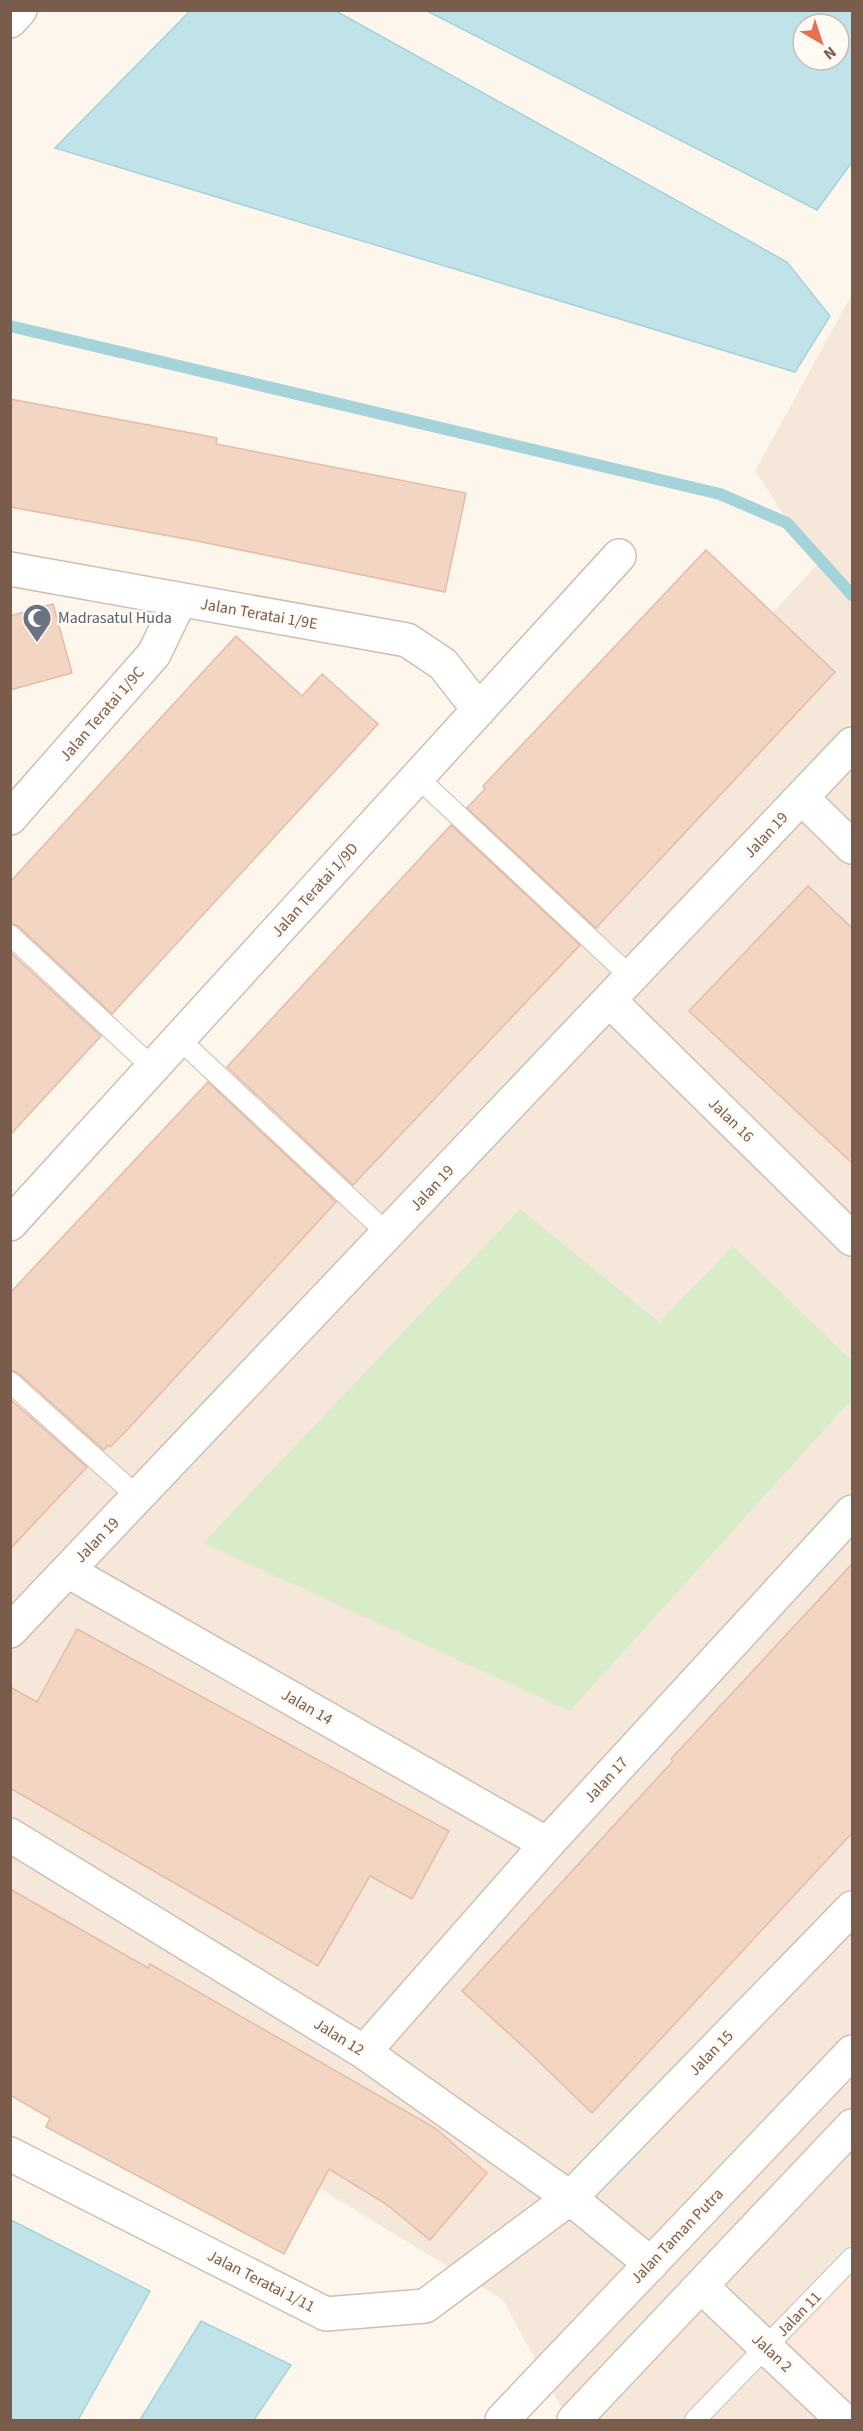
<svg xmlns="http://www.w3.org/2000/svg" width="863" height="2431" font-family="'Source Sans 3',sans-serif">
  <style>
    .residential { fill: #f5e8da }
    .commercial { fill: #fde8e0 }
    .green { fill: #d8ecc9 }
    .water { fill: #bfe3e8; stroke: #a5d3da; stroke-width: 1.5; fill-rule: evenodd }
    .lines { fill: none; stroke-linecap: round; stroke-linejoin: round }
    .stream { stroke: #a5d3da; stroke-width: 12 }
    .building { fill: #f3d5c3; stroke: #e6bba3; stroke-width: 1.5 }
    .lane-casing { stroke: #d1beb0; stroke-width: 22 }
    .street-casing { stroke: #d1beb0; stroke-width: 36 }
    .secondary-casing { stroke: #d6c0b0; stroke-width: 36 }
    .lane { stroke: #fff; stroke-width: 20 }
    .street { stroke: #fff; stroke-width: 33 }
    .secondary { stroke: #fff; stroke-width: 33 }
    .labels { text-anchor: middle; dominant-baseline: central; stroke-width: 5; stroke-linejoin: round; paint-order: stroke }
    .street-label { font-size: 16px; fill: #7a5c4d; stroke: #fffaf3 }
    .worship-label { font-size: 16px; fill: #5b616d; stroke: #fffaf3; text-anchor: start }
  </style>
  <rect width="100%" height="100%" fill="#fdf6ec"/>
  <path class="residential" d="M852,294V2420H568L503,2300L11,2000L10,1430L817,565L755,471Z"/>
  <path class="commercial" d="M852,2275V2404L788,2343Z"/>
  <path class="green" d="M520,1209L659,1322L733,1246L852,1361V1399L570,1711L203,1543Z"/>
  <path class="water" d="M190,11H336L787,262L830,316L795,372L55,148Z
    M427,11H852V162L817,210ZM803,24H839V60H803Z
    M11,2220L150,2291L78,2420H11Z
    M201,2321L291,2365L254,2420H140Z"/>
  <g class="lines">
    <path class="stream" d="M10,326L720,494L787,523L852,595"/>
  </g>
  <path class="building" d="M10,399L191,433L217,438L216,444L466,493L445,592L197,541L10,507Z
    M706,550L835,672L596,928L467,808L485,789L483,786Z
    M53,604L72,673L10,690V616Z
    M236,636L302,696L322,674L378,724L112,1014L18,926L10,923V882Z
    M451,825L580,945L353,1185L227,1067Z
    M808,886L852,928V1163L689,1011Z
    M10,952L101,1036L10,1135Z
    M208,1082L336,1202L128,1429L110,1447L108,1445L104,1450L18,1373L10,1370V1293Z
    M10,1399L87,1467L10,1549Z
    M852,1564V1833L592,2113L528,2051L462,1991L673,1761L671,1759Z
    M77,1629L449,1831L412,1899L370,1876L318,1966L10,1788V1687L37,1702Z
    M10,1889L148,1968L150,1964L435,2128L487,2173L430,2240L386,2204L329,2169L284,2254L46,2127L50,2118L10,2095Z"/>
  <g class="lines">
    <g class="lane-casing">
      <path id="lane" d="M417,777L631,977
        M10,935L153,1068
        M179,1039L388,1234
        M10,1382L138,1497
        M695,2420L852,2258"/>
    </g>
    <g class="street-casing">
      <path id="street" d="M10,21L20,10
        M10,569L407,640L443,664L479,710
        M802,798L852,847
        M10,818L154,654L180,600
        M609,1000L852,1239
        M10,1224L619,556
        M68,1571L547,1844
        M10,1631L852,744
        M10,1835L364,2052L570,2198L651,2264
        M364,2052L547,1844L852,1512
        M10,2154L326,2314L425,2306L570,2198L852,1908
        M701,2286L843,2420"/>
    </g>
    <g class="secondary-casing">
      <path id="secondary" d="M502,2420L852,2052
        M574,2420L852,2126"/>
    </g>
    <use href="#lane" class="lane"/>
    <use href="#street" class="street"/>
    <use href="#secondary" class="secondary"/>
  </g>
  <defs>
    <g id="mosque-pin" transform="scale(1.5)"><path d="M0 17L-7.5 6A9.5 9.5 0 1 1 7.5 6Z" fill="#6b7280" stroke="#fffaf3"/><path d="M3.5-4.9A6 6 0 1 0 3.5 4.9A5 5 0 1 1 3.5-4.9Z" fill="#fff"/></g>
  </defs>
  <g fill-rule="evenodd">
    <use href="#mosque-pin" x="37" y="618"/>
  </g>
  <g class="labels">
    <g class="street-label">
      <text transform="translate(259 614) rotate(10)">Jalan Teratai 1/9E</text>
      <text transform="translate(102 714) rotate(-49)">Jalan Teratai 1/9C</text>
      <text transform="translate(766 835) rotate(-47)">Jalan 19</text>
      <text transform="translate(315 890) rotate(-48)">Jalan Teratai 1/9D</text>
      <text transform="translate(731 1120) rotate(44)">Jalan 16</text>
      <text transform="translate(432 1188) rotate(-47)">Jalan 19</text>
      <text transform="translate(97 1540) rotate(-46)">Jalan 19</text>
      <text transform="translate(307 1707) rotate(30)">Jalan 14</text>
      <text transform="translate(606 1780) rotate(-47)">Jalan 17</text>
      <text transform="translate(339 2037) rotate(32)">Jalan 12</text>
      <text transform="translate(711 2053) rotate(-46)">Jalan 15</text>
      <text transform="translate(677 2236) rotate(-46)">Jalan Taman Putra</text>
      <text transform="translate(261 2281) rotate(27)">Jalan Teratai 1/11</text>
      <text transform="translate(799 2314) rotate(-46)">Jalan 11</text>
      <text transform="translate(772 2353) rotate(43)">Jalan 2</text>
    </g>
    <g class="worship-label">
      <text x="58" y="618">Madrasatul Huda</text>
    </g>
  </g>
  <rect width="863" height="2431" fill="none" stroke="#7a5c4d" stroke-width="24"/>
  <g transform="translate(821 42) rotate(141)"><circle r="28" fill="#fffaf3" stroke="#cabbb1" stroke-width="1.5"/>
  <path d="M0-4.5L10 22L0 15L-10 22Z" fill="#e76f51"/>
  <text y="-9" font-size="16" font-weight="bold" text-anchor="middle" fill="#7a5c4d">N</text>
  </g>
</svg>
